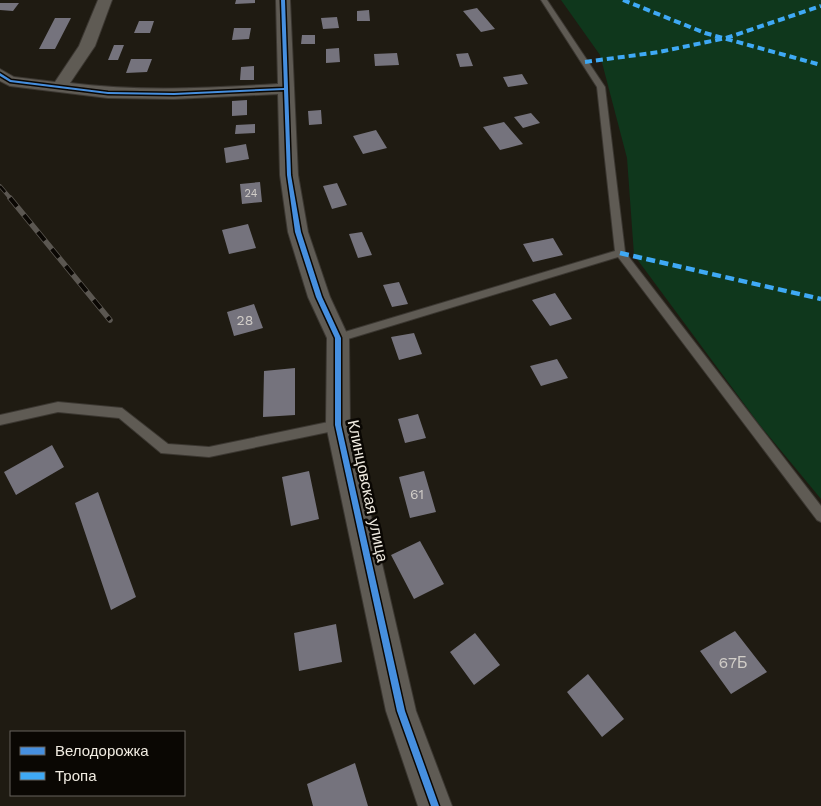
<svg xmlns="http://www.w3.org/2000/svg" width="821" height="806" font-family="'Work Sans',sans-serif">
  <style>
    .green { fill: #0f371c }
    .building { fill: #75737d }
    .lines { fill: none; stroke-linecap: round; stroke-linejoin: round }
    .service-casing { stroke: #3b3731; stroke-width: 2 }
    .minor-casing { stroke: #3b3731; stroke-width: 2 }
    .service { fill: #5f5b54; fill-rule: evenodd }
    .minor { fill: #5f5b54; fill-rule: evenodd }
    .rail-far1-casing { stroke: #5b5751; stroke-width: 4 }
    .rail-casing { stroke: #5b5751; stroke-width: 5.5 }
    .rail-far1 { stroke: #0a0703; stroke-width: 2.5; stroke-dasharray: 8; stroke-linecap: butt }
    .rail { stroke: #0a0703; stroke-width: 4; stroke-dasharray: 11; stroke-linecap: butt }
    .quiet-far1 { stroke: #3fa9f5; stroke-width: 4; stroke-dasharray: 7 4; stroke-linecap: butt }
    .quiet { stroke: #3fa9f5; stroke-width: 4.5; stroke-dasharray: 9 4.5; stroke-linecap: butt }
    .cycleway-casing { stroke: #0a0703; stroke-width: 3 }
    .cycleway { fill: #468fdf; fill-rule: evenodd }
    .labels { text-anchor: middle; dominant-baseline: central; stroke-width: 5; stroke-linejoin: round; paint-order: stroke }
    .far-number-label { font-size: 11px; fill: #d1cdc8 }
    .number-label { font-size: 14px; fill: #d1cdc8 }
    .street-label { font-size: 16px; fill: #f0ebe1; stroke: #0a0703 }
    .near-number-label { font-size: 16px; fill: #d1cdc8 }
  </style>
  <rect width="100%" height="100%" fill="#1f1b12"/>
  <path class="green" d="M561,0H821V499L759,424L634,255L627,158L600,55Z"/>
  <path class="building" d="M236,0H255V3L235,4Z
    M0,3H19L13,11L0,10Z
    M477,8L495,29L481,32L463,11Z
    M369,10L370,21H357V11Z
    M337,17L339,28L323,29L321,18Z
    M55,18H71L55,49H39Z
    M139,21H154L150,33H134Z
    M234,28H251L249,39L232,40Z
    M302,35H315V44H301Z
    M114,45H124L118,60H108Z
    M339,48L340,62L326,63V49Z
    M397,53L399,65L375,66L374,54Z
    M468,53L473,66L460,67L456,54Z
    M131,59H152L147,72L126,73Z
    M254,66V80H240L241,67Z
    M522,74L528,84L508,87L503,77Z
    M247,100V115L232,116V101Z
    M321,110L322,124L309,125L308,111Z
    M531,113L540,123L523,128L514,117Z
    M504,122L523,144L500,150L483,127Z
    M255,124V133L235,134L236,125Z
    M376,130L387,148L363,154L353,136Z
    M246,144L249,159L226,163L224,148Z
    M260,182L262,202L242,204L240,184Z
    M337,183L347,205L332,209L323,186Z
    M248,224L256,248L229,254L222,230Z
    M362,232L372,255L358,258L349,234Z
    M553,238L563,255L533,262L523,244Z
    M399,282L408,304L392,307L383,285Z
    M555,293L572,319L550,326L532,300Z
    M254,304L263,328L234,336L227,312Z
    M414,333L422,354L399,360L391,337Z
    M557,359L568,378L541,386L530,366Z
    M295,368V415L263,417L264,371Z
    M418,414L426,438L405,443L398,419Z
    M52,445L64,467L16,495L4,472Z
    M309,471L319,519L291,526L282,477Z
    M424,471L436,512L410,518L399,477Z
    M98,492L136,597L111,610L75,503Z
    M420,541L444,584L414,599L391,555Z
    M336,624L342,662L299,671L294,633Z
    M735,631L767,672L731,694L700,651Z
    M475,633L500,665L474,685L450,652Z
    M588,674L624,719L602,737L567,692Z
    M355,763L368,806H313L307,784Z"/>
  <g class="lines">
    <g class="service-casing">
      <path id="service" d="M541,0H547L605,87L625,252L821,506V522L817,520L618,257L338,342L334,341L333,338L334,335L338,334L615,251L597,87Z
        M58,402L122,408L168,444L209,447L338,420L342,422L344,425L342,428L338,430L209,457L161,453L119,418L58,412L0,425V415Z"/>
    </g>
    <g class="minor-casing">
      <path id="minor" d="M98,0H112L95,46L70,83C140,92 208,88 278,84L276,0H290L298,175L308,232L330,297L349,338L350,425L416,711L452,806H418L386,711L326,425L327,338L308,297L288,232L280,175L278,94L174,99L108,98L10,86L0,81V69L14,77L55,82L79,46Z"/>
    </g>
    <use href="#service" class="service"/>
    <use href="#minor" class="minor"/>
    <g class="rail-far1-casing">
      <path id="rail-far1" d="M0,186L11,199"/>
    </g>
    <g class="rail-casing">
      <path id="rail" d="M10,198L110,320"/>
    </g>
    <use href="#rail-far1" class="rail-far1"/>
    <use href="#rail" class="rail"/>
    <path class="quiet-far1" d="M623,0L705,33L821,65
      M585,62L659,52L726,38L821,6"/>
    <path class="quiet" d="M620,253L821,299"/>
    <g class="cycleway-casing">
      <path id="cycleway" d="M281,0H285L291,175L301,232L322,297L341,338V425L405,711L439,806H431L397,711L335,425V338L316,297L295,232L287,175L284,90L174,95L108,94L10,82L0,76V73L11,80L108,92L174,93L284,88Z"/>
    </g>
    <use href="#cycleway" class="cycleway"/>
  </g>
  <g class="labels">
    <g class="far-number-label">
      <text x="251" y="193">24</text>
    </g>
    <g class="number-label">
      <text x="245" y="320">28</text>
      <text x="417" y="494">61</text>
    </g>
    <g class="street-label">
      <text transform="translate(368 491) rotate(78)">Клинцовская улица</text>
    </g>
    <g class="near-number-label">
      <text x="733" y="662">67Б</text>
    </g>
  </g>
  <rect x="10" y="731" width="175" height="65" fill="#0a0703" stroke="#66625c"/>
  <rect x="20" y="747" width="25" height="8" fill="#468fdf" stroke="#66625c"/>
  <text x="55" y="756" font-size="15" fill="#f0ebe1">Велодорожка</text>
  <rect x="20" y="772" width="25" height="8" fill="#3fa9f5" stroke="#66625c"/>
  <text x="55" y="781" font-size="15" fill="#f0ebe1">Тропа</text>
</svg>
